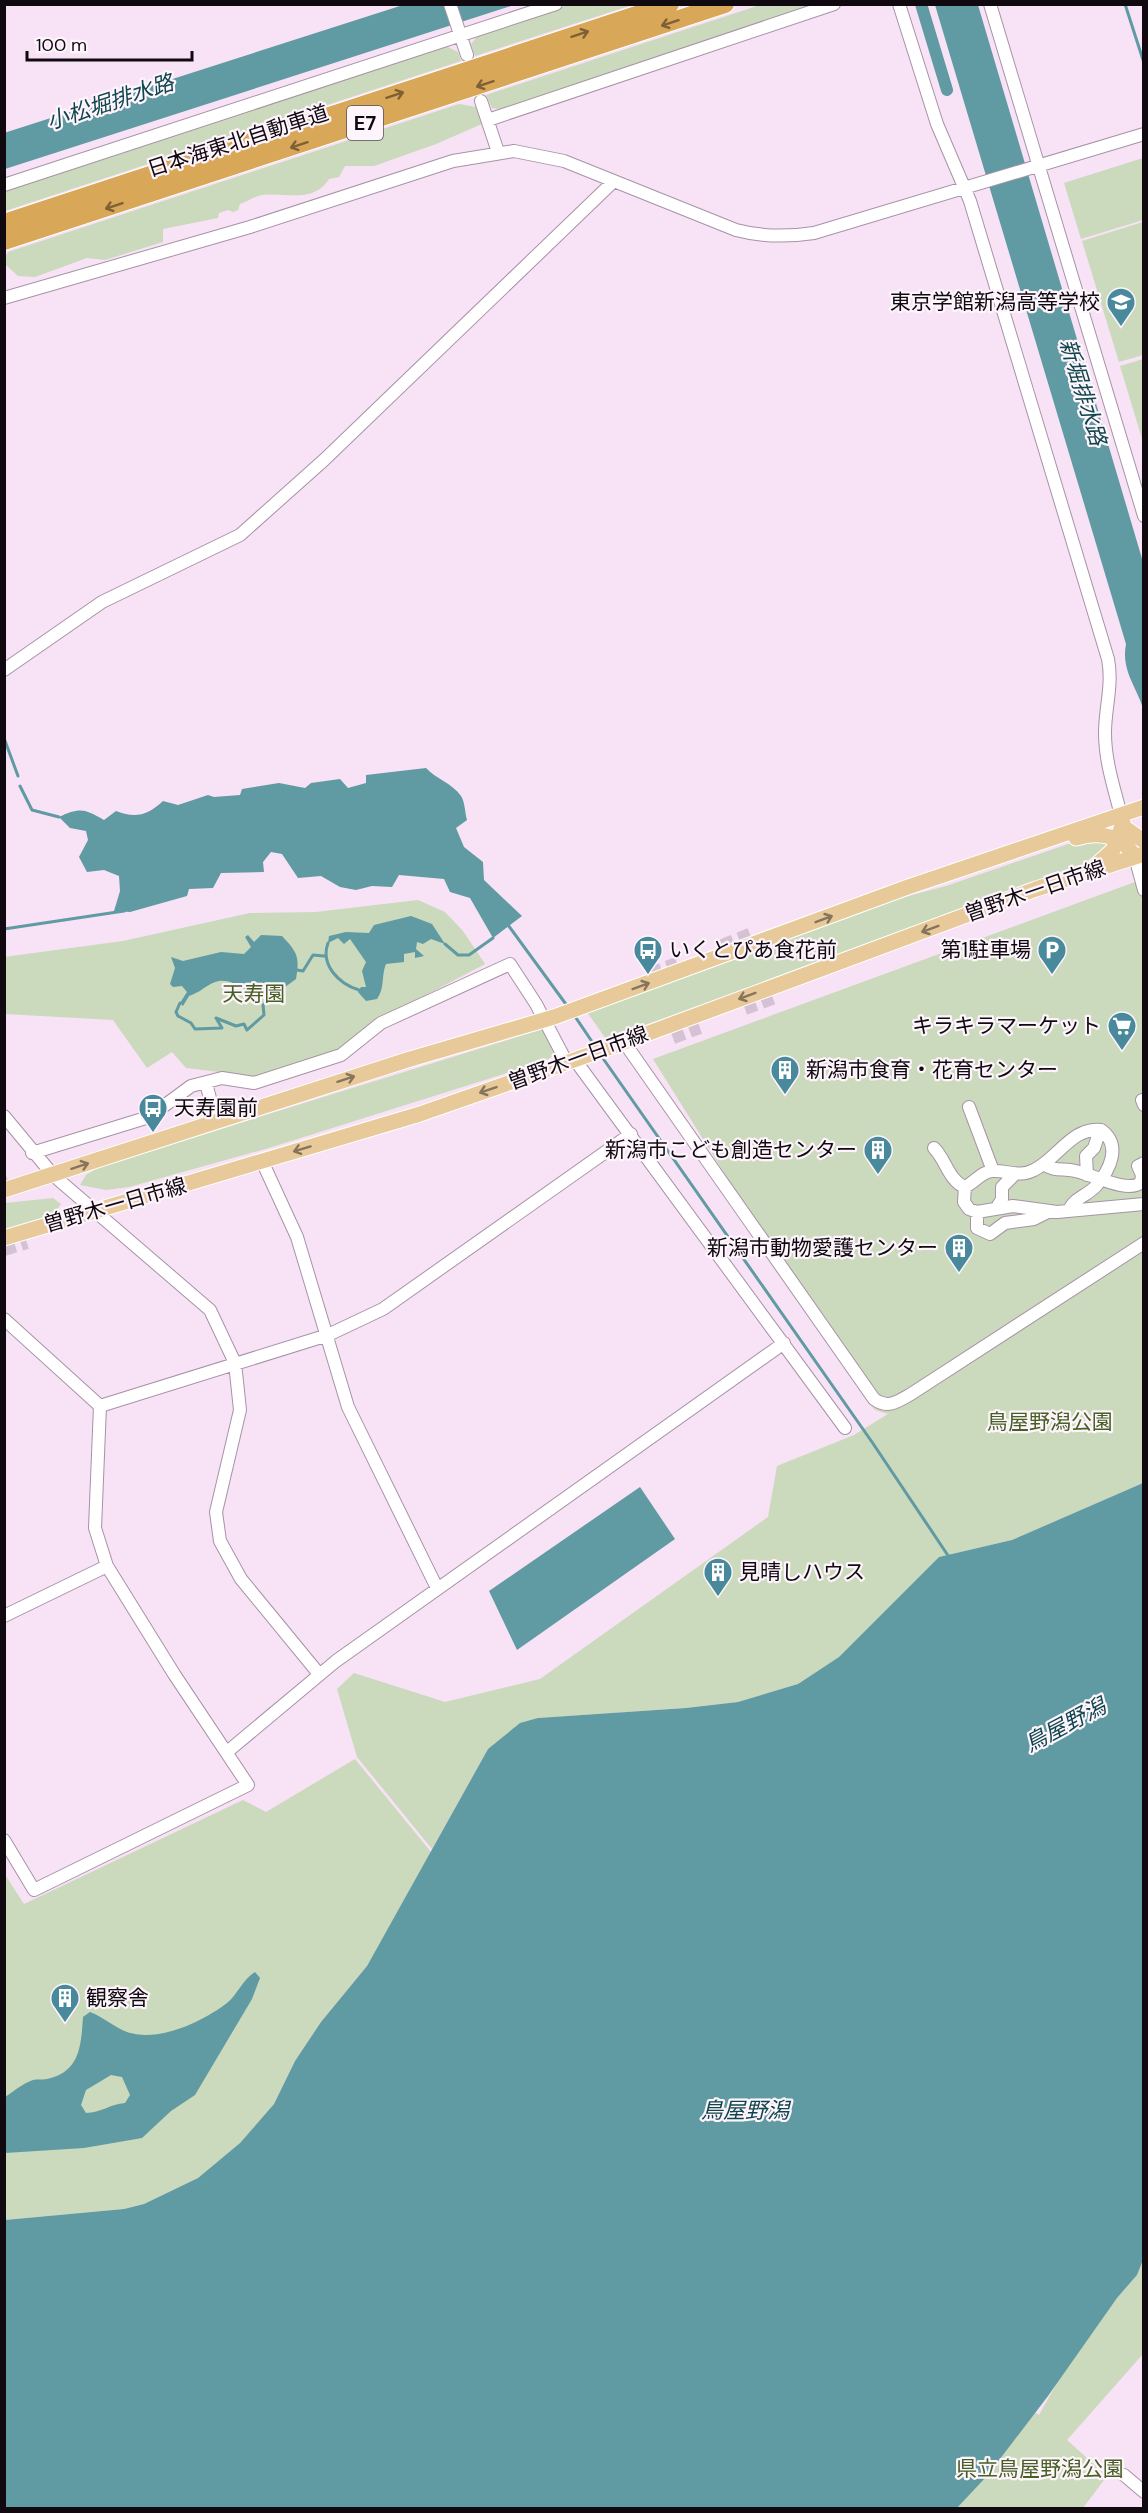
<svg xmlns="http://www.w3.org/2000/svg" width="1148" height="2513" font-family="'DM Sans','Noto Sans JP',sans-serif">
  <style>
    .green { fill: #cbd9bc }
    .water { fill: #609aa2; fill-rule: evenodd }
    .lines { fill: none; stroke-linecap: round; stroke-linejoin: round }
    .stream { stroke: #609aa2; stroke-width: 3 }
    .canal { stroke: #609aa2; stroke-width: 12 }
    .minor-tunnel { stroke: #d4c2d4; stroke-width: 12; stroke-dasharray: 12 6; stroke-linecap: butt }
    .minor-casing { stroke: #a793a6; stroke-width: 14 }
    .major-casing { stroke: #fff; stroke-width: 17 }
    .highway-casing { stroke: #fff; stroke-width: 20 }
    .minor { stroke: #fff; stroke-width: 12 }
    .major { stroke: #e8ca9a; stroke-width: 15 }
    .highway { stroke: #d8a757; stroke-width: 18 }
    .oneway { stroke: #7e6037 }
    .oneway2 { stroke: #87745c }
    .labels { text-anchor: middle; dominant-baseline: central; stroke-width: 4.5; stroke-linejoin: round; paint-order: stroke }
    .shield { fill: #fdf4fc; stroke: #575057; stroke-width: 1.5 }
    .shield-label { font-size: 20px; font-weight: bold; fill: #100a10 }
    .street-label { font-size: 21px; fill: #100a10; stroke: #fdf4fc }
    .poi-label { font-size: 21px; fill: #100a10; stroke: #fdf4fc; text-anchor: end }
    .park-label { font-size: 21px; fill: #465f22; stroke: #fdf4fc }
    .water-label { font-size: 22px; font-style: italic; fill: #0f454c; stroke: #fdf4fc }
  </style>
  <rect width="100%" height="100%" fill="#f7e2f6"/>
  <path class="green" d="M568,5H632L475,56L471,44L479,34Z
    M760,5H817L504,110L492,108L486,95Z
    M446,46L458,52L461,61L5,211L4,190Z
    M459,104L476,107L482,124L436,144L374,166H345L339,177L329,179C313,204 286,192 262,195C255,196 247,202 240,204L238,210L233,212L228,210L219,213L218,218L163,229V242L105,260L87,258L35,277L18,276L5,264V257L8,252Z
    M1143,158V220L1081,239L1064,183Z
    M1143,222V355L1119,362L1082,241Z
    M1143,359H1144L1143,442L1120,366Z
    M1104,840L1107,851L1084,867L606,1039L587,1012L882,903L946,886L1071,843Z
    M1143,879V1483L1012,1540L939,1557L839,1657L798,1684L738,1702L686,1708L538,1718L488,1749L432,1849L357,1757L337,1689L354,1673L445,1702L540,1679L768,1517L777,1466L854,1435L888,1414L875,1410L864,1397L653,1059Z
    M418,900L445,912L463,931L485,964L373,1023L339,1050L261,1077L186,1068L172,1052L147,1068L113,1020L5,1014L4,957L123,941L250,913L316,912Z
    M543,1029L554,1049L553,1056L545,1061L269,1148L129,1187L106,1190L80,1185L86,1175L101,1166Z
    M53,1198L61,1204L54,1214L5,1230V1203Z
    M355,1759L431,1852L367,1966L321,2022L295,2061L274,2104L240,2143L198,2178L144,2204L124,2209L5,2220L4,1873L24,1904L243,1800L266,1812Z
    M1143,2260V2354L1067,2440L1107,2476L1083,2508H957L987,2476L1035,2412L1039,2415L1063,2372L1117,2298L1137,2275Z"/>
  <path class="water" d="M403,5H514L5,169L4,133Z
    M935,5H978L1143,562V708C1136,686 1121,670 1126,644Z
    M426,768C436,779 452,783 461,796C465,802 465,813 467,820L456,828L464,847L483,862L484,880L522,916L493,938L470,898L450,892L444,879L399,875L392,887L372,886L356,890L340,887L321,876L298,878L282,854L271,852L263,862L264,872L221,873L213,888L189,889L187,896L130,912L114,911L120,891L119,876L104,870L87,872L79,857L88,840L86,831L70,828L59,817C80,807 85,809 104,820L116,811C136,819 148,815 163,801L178,805L208,795L214,797L240,795L242,789L279,783L305,788L311,783L340,779L348,788L366,783V775Z
    M411,916L432,924L445,944L431,939L423,944L417,942L416,949L424,956L415,958V952L404,954V962L386,964C381,976 385,988 377,999L366,1001L358,992L361,987H366L362,971L366,962L350,939L344,944L338,938L328,943L329,936L346,932L369,933L374,925Z
    M248,935L254,942L261,935L282,936C297,952 300,956 296,979L274,995H260L252,999C247,990 242,986 233,983C213,975 207,990 189,996L183,1006L180,1003L187,992L182,986L173,987L170,984L175,968L171,957L183,961L221,952L244,954L251,947L245,937Z
    M1143,1483V2260L1137,2275L1117,2298L1048,2396L987,2476L957,2508H5V2220L124,2209L144,2204L198,2178L240,2143L274,2104L295,2061L321,2022L367,1966L488,1749L520,1723L538,1718L686,1708L738,1702L798,1684L839,1657L939,1557L1012,1540Z
    M640,1487L675,1539L517,1650L489,1591Z
    M255,1972L260,1978L252,1999L195,2095L171,2111L142,2138L84,2148L5,2153V2097C13,2092 23,2083 33,2080C37,2079 42,2080 47,2079C80,2072 81,2046 83,2017L90,2012C103,2017 114,2027 127,2032C158,2043 202,2022 227,2003C238,1994 242,1980 255,1972ZM111,2075L122,2077L130,2095L125,2103C110,2104 101,2113 86,2113L81,2105L86,2090Z"/>
  <g class="lines">
    <path class="stream" d="M1125,4L1144,63
      M4,738L18,776
      M20,786L32,810L59,817
      M508,925L568,1007
      M4,929L124,911
      M328,943C320,965 339,984 359,990
      M445,944L458,955H469L493,938
      M297,970L303,971L313,955L324,956
      M180,1003L176,1012L178,1016L191,1023L195,1029L222,1028L216,1018L236,1026L244,1024L247,1030L264,1015L263,1005L274,995
      M574,1015L595,1046
      M602,1057L872,1442L949,1557"/>
    <path class="canal" d="M921,4L947,90"/>
    <path class="minor-tunnel" d="M722,945L752,933
      M650,973L677,963
      M745,1009L775,998
      M673,1038L700,1028
      M4,1179L7,1178
      M4,1250L27,1243"/>
    <g class="minor-casing">
      <path id="minor" d="M450,4L467,55
        M899,4L937,124L970,201L1108,659C1113,685 1105,708 1105,733C1105,761 1114,788 1121,815
        M990,4L1144,516
        M481,101L498,152
        M488,120L834,4
        M4,185L556,4
        M4,298L250,227L453,161L514,151L564,161L736,230C762,237 787,237 814,233L1144,134
        M4,670L102,602L240,535L324,460L614,181
        M1135,857L1144,890
        M624,1042L874,1399C888,1409 897,1402 911,1394L1144,1243
        M575,1060L845,1428
        M206,1083L216,1121
        M1142,1100L1144,1105
        M969,1107L993,1171
        M4,1116L53,1175L210,1310L235,1363L240,1410L216,1512L220,1541L241,1579L319,1674
        M934,1148C946,1160 948,1179 964,1187C974,1184 980,1172 992,1171C1007,1170 1019,1178 1034,1170C1057,1159 1073,1126 1101,1130C1122,1145 1110,1170 1096,1186C1087,1196 1073,1198 1069,1211
        M32,1153L149,1117L191,1086L222,1078L254,1083L341,1055L381,1023L510,964L536,1004L567,1063
        M262,1161L297,1237L348,1407L437,1588
        M1044,1164C1054,1172 1063,1168 1075,1171C1090,1173 1129,1195 1141,1182L1142,1175L1138,1166L1144,1163
        M1087,1175L1086,1156L1094,1148L1100,1130
        M965,1186L964,1202L969,1209L977,1212L1013,1206L1057,1212L1144,1204
        M996,1209L1002,1199V1187L1014,1175
        M977,1212V1228L990,1234L1005,1223L1034,1219L1050,1211
        M4,1319L100,1406L95,1528L107,1566L174,1674L248,1785L34,1890L4,1840
        M100,1406L328,1335L383,1309L631,1134
        M4,1616L107,1566
        M227,1752L336,1661L784,1343
        M1124,2475L1144,2492"/>
    </g>
    <g class="major-casing">
      <path id="major" d="M1125,828L1144,841
        M1076,838C1099,831 1122,835 1135,857
        M1095,866L1113,850L1123,823
        M4,1190L407,1060L554,1017L908,887L1144,807
        M4,1238L420,1114L614,1046L1036,889L1144,854"/>
    </g>
    <g class="highway-casing">
      <path id="highway" d="M4,223L670,4
        M4,241L725,4"/>
    </g>
    <use href="#minor" class="minor"/>
    <use href="#major" class="major"/>
    <use href="#highway" class="highway"/>
  </g>
  <defs><path id="oneway-shaft" d="M-6 0H5M1.5-3L5.5 0L1.5 3" fill="none" stroke-width="1.6" stroke-linecap="round" stroke-linejoin="round" transform="scale(1.5)"/></defs>
  <g class="oneway">
    <use href="#oneway-shaft" transform="translate(670 23) rotate(162)"/>
    <use href="#oneway-shaft" transform="translate(580 34) rotate(-18)"/>
    <use href="#oneway-shaft" transform="translate(485 84) rotate(162)"/>
    <use href="#oneway-shaft" transform="translate(395 95) rotate(-18)"/>
    <use href="#oneway-shaft" transform="translate(299 145) rotate(162)"/>
    <use href="#oneway-shaft" transform="translate(114 206) rotate(162)"/>
  </g>
  <g class="oneway2">
    <use href="#oneway-shaft" transform="translate(824 919) rotate(-21)"/>
    <use href="#oneway-shaft" transform="translate(930 929) rotate(160)"/>
    <use href="#oneway-shaft" transform="translate(641 986) rotate(-20)"/>
    <use href="#oneway-shaft" transform="translate(747 996) rotate(160)"/>
    <use href="#oneway-shaft" transform="translate(346 1079) rotate(-18)"/>
    <use href="#oneway-shaft" transform="translate(488 1090) rotate(161)"/>
    <use href="#oneway-shaft" transform="translate(302 1149) rotate(163)"/>
    <use href="#oneway-shaft" transform="translate(80 1166) rotate(-18)"/>
  </g>
  <defs>
    <g id="school-pin" transform="scale(1.5)"><path d="M0 17L-7.5 6A9.5 9.5 0 1 1 7.5 6Z" fill="#488a9b" stroke="#fdf4fc"/><path d="M0-5L7-2L0 1L-7-2ZM-4 1L0 2.5L4 1V4Q0 6-4 4Z" fill="#fff"/></g>
    <g id="bus-pin" transform="scale(1.5)"><path d="M0 17L-7.5 6A9.5 9.5 0 1 1 7.5 6Z" fill="#488a9b" stroke="#fdf4fc"/><path d="M-5-6H5V4H4V6H2V4H-2V6H-4V4H-5ZM-3.5-4V0h7V-4ZM-3.5 1.2v1.5H-2V1.2ZM2 1.2v1.5H3.5V1.2Z" fill="#fff"/></g>
    <g id="parking-pin" transform="scale(1.5)"><path d="M0 17L-7.5 6A9.5 9.5 0 1 1 7.5 6Z" fill="#488a9b" stroke="#fdf4fc"/><path d="M-3.5-5.5H1a3.5 3.5 0 0 1 0 7H-1V5.5H-3.5ZM-1-3.4V-.6H.8a1.4 1.4 0 0 0 0-2.8Z" fill="#fff"/></g>
    <g id="supermarket-pin" transform="scale(1.5)"><path d="M0 17L-7.5 6A9.5 9.5 0 1 1 7.5 6Z" fill="#488a9b" stroke="#fdf4fc"/><path d="M-6-5.5h2.5l.6 2H6L4.5 2H-2.5L-4.4-4H-6ZM-1.5 3.2a1.3 1.3 0 1 0 .1 0ZM3 3.2a1.3 1.3 0 1 0 .1 0Z" fill="#fff"/></g>
    <g id="building-pin" transform="scale(1.5)"><path d="M0 17L-7.5 6A9.5 9.5 0 1 1 7.5 6Z" fill="#488a9b" stroke="#fdf4fc"/><path d="M-4-6H4V6H1V3H-1V6H-4ZM-2.5-4.3h1.7v1.8h-1.7ZM.8-4.3h1.7v1.8H.8ZM-2.5-1h1.7V.8h-1.7ZM.8-1h1.7V.8H.8Z" fill="#fff"/></g>
  </defs>
  <g fill-rule="evenodd">
    <use href="#school-pin" x="1121" y="302"/>
    <use href="#bus-pin" x="648" y="950"/>
    <use href="#parking-pin" x="1052" y="950"/>
    <use href="#supermarket-pin" x="1122" y="1026"/>
    <use href="#building-pin" x="785" y="1070"/>
    <use href="#bus-pin" x="153" y="1108"/>
    <use href="#building-pin" x="878" y="1150"/>
    <use href="#building-pin" x="959" y="1248"/>
    <use href="#building-pin" x="718" y="1572"/>
    <use href="#building-pin" x="65" y="1998"/>
  </g>
  <g class="labels">
    <rect class="shield" x="347" y="106" width="36" height="34" rx="4.5"/>
    <g class="shield-label">
      <text x="365" y="123">E7</text>
    </g>
    <g class="street-label">
      <text transform="translate(238 141) rotate(-18)">日本海東北自動車道</text>
      <text transform="translate(1035 891) rotate(-19)">曽野木一日市線</text>
      <text transform="translate(578 1058) rotate(-20)">曽野木一日市線</text>
      <text transform="translate(115 1205) rotate(-16)">曽野木一日市線</text>
    </g>
    <g class="poi-label">
      <text x="1100" y="302">東京学館新潟高等学校</text>
      <text x="669" y="950" text-anchor="start">いくとぴあ食花前</text>
      <text x="1031" y="950">第1駐車場</text>
      <text x="1101" y="1026">キラキラマーケット</text>
      <text x="806" y="1070" text-anchor="start">新潟市食育・花育センター</text>
      <text x="174" y="1108" text-anchor="start">天寿園前</text>
      <text x="857" y="1150">新潟市こども創造センター</text>
      <text x="938" y="1248">新潟市動物愛護センター</text>
      <text x="739" y="1572" text-anchor="start">見晴しハウス</text>
      <text x="86" y="1998" text-anchor="start">観察舎</text>
    </g>
    <g class="park-label">
      <text x="254" y="994">天寿園</text>
      <text x="1050" y="1422">鳥屋野潟公園</text>
      <text x="1040" y="2469">県立鳥屋野潟公園</text>
    </g>
    <g class="water-label">
      <text transform="translate(110 102) rotate(-18)">小松堀排水路</text>
      <text transform="translate(1083 392) rotate(73)">新堀排水路</text>
      <text transform="translate(1065 1725) rotate(-28)">鳥屋野潟</text>
      <text x="745" y="2110">鳥屋野潟</text>
    </g>
  </g>
  <rect width="1148" height="2513" fill="none" stroke="#100a10" stroke-width="12"/>
  <path d="M27 51v9h165v-9" fill="none" stroke="#100a10" stroke-width="3"/>
  <text x="36" y="51" font-size="18" fill="#100a10" stroke="#fdf4fc" stroke-width="4.5" paint-order="stroke">100 m</text>
</svg>
